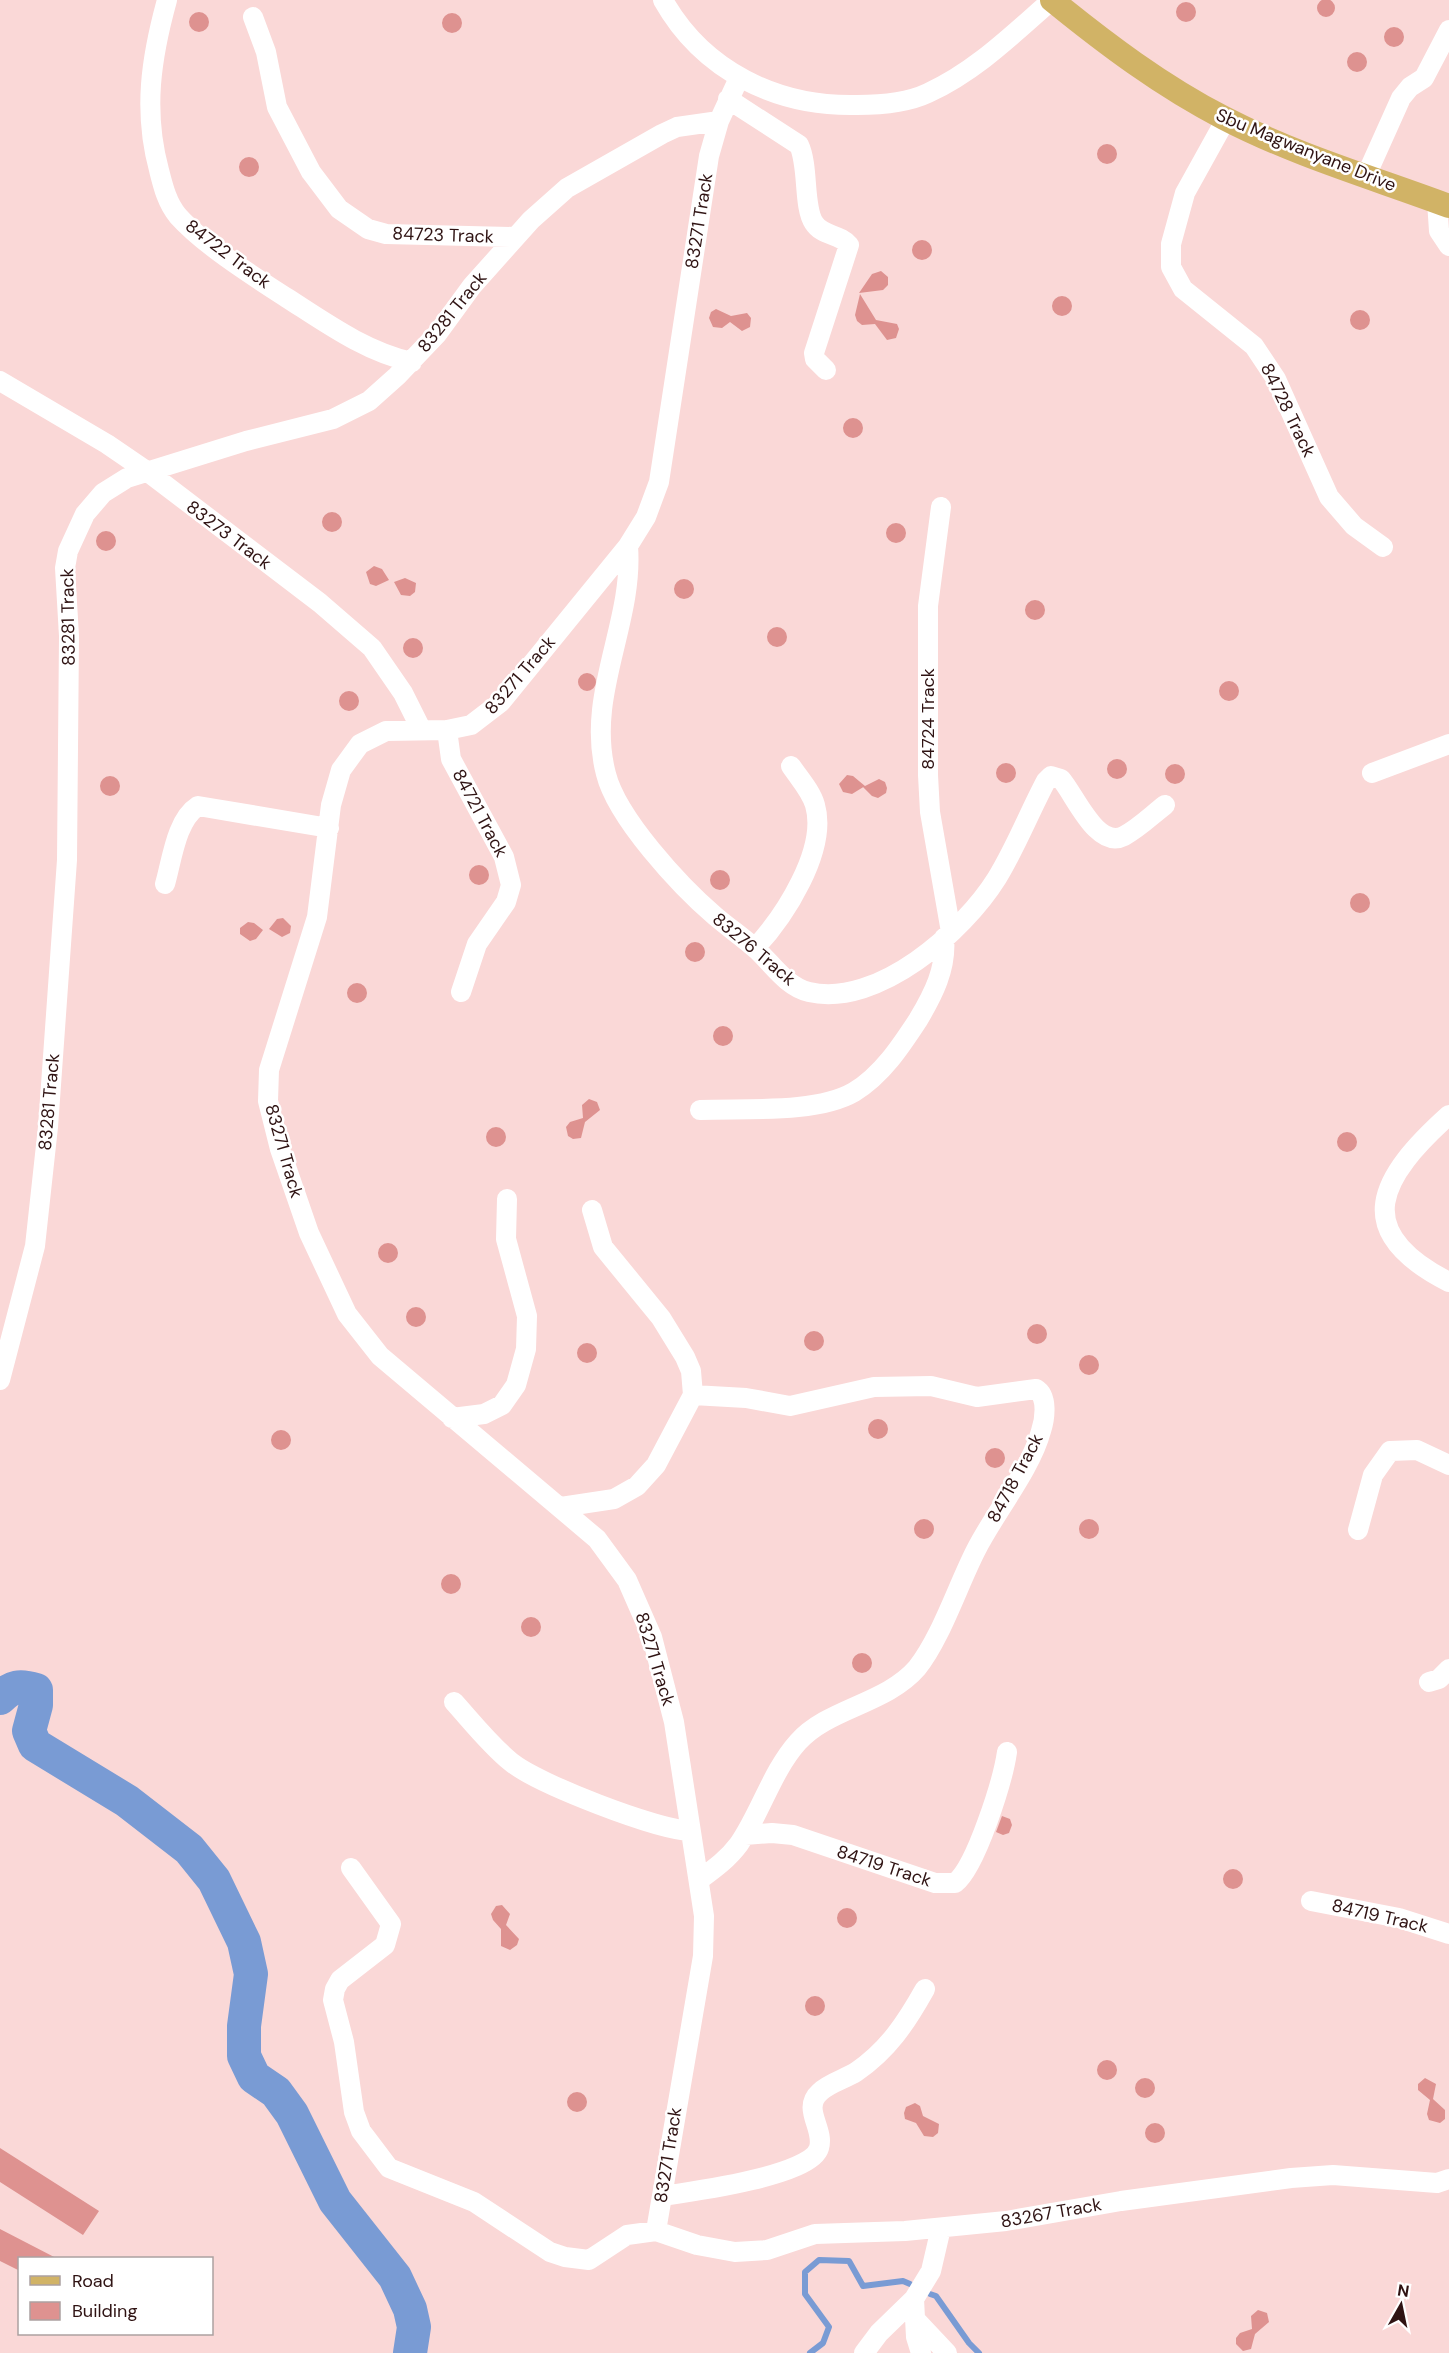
<svg xmlns="http://www.w3.org/2000/svg" width="1449" height="2353" font-family="'DM Sans',sans-serif">
  <style>
    .lines { fill: none; stroke-linecap: round; stroke-linejoin: round }
    .stream { stroke: #799bd4; stroke-width: 6 }
    .river { stroke: #799bd4; stroke-width: 34 }
    .building { fill: #de9290 }
    .minor { stroke: #fff; stroke-width: 20 }
    .major { stroke: #d1b366; stroke-width: 24 }
    .labels { text-anchor: middle; dominant-baseline: central; stroke-width: 5; stroke-linejoin: round; paint-order: stroke }
    .street-label { font-size: 18px; fill: #2f1313; stroke: #fff }
  </style>
  <rect width="100%" height="100%" fill="#fad8d7"/>
  <g class="lines">
    <path class="stream" d="M930,2294L936,2296L969,2343L979,2353
      M810,2353L823,2343L829,2327L805,2294V2272L819,2260L849,2261L863,2286L903,2281L910,2284"/>
    <path class="river" d="M0,1698C12,1686 20,1685 36,1690V1705L29,1731L35,1745L127,1801L189,1849L214,1880L244,1942L251,1974L244,2026V2056L254,2077L276,2092L292,2114L335,2201L395,2277L410,2309L414,2327L410,2353"/>
  </g>
  <path class="building" d="M1317 8a9 9 0 1 1 18 0a9 9 0 1 1-18 0Z
    M1176 12a10 10 0 1 1 20 0a10 10 0 1 1-20 0Z
    M189 22a10 10 0 1 1 20 0a10 10 0 1 1-20 0Z
    M442 23a10 10 0 1 1 20 0a10 10 0 1 1-20 0Z
    M1384 37a10 10 0 1 1 20 0a10 10 0 1 1-20 0Z
    M1347 62a10 10 0 1 1 20 0a10 10 0 1 1-20 0Z
    M1097 154a10 10 0 1 1 20 0a10 10 0 1 1-20 0Z
    M239 167a10 10 0 1 1 20 0a10 10 0 1 1-20 0Z
    M912 250a10 10 0 1 1 20 0a10 10 0 1 1-20 0Z
    M881,271L888,277V285L883,290L859,293L872,274Z
    M860,294L876,320L897,324L899,329L896,338L887,340L875,324L862,325L857,321L855,315Z
    M1052 306a10 10 0 1 1 20 0a10 10 0 1 1-20 0Z
    M716,309L731,316L747,313L751,318L750,327L742,331L730,322L722,328L713,327L709,318L711,312Z
    M1350 320a10 10 0 1 1 20 0a10 10 0 1 1-20 0Z
    M843 428a10 10 0 1 1 20 0a10 10 0 1 1-20 0Z
    M322 522a10 10 0 1 1 20 0a10 10 0 1 1-20 0Z
    M886 533a10 10 0 1 1 20 0a10 10 0 1 1-20 0Z
    M96 541a10 10 0 1 1 20 0a10 10 0 1 1-20 0Z
    M374,566L382,569L389,580L376,586L370,584L366,572Z
    M405,578L416,583L415,592L410,596L401,595L394,582Z
    M674 589a10 10 0 1 1 20 0a10 10 0 1 1-20 0Z
    M1025 610a10 10 0 1 1 20 0a10 10 0 1 1-20 0Z
    M767 637a10 10 0 1 1 20 0a10 10 0 1 1-20 0Z
    M403 648a10 10 0 1 1 20 0a10 10 0 1 1-20 0Z
    M578 682a9 9 0 1 1 18 0a9 9 0 1 1-18 0Z
    M1219 691a10 10 0 1 1 20 0a10 10 0 1 1-20 0Z
    M339 701a10 10 0 1 1 20 0a10 10 0 1 1-20 0Z
    M1107 769a10 10 0 1 1 20 0a10 10 0 1 1-20 0Z
    M996 773a10 10 0 1 1 20 0a10 10 0 1 1-20 0Z
    M1165 774a10 10 0 1 1 20 0a10 10 0 1 1-20 0Z
    M847,775L853,776L865,786L852,794L843,792L839,784Z
    M100 786a10 10 0 1 1 20 0a10 10 0 1 1-20 0Z
    M879,779L885,782L887,788L886,793L878,798L872,796L863,787Z
    M469 875a10 10 0 1 1 20 0a10 10 0 1 1-20 0Z
    M710 880a10 10 0 1 1 20 0a10 10 0 1 1-20 0Z
    M1350 903a10 10 0 1 1 20 0a10 10 0 1 1-20 0Z
    M283,918L291,926L290,933L282,937L269,929L277,919Z
    M248,922L254,923L263,930L256,939L250,941L240,934V928Z
    M685 952a10 10 0 1 1 20 0a10 10 0 1 1-20 0Z
    M347 993a10 10 0 1 1 20 0a10 10 0 1 1-20 0Z
    M713 1036a10 10 0 1 1 20 0a10 10 0 1 1-20 0Z
    M589,1099L597,1102L600,1110L585,1122L581,1138L573,1139L568,1136L566,1127L570,1122L583,1118L582,1105Z
    M486 1137a10 10 0 1 1 20 0a10 10 0 1 1-20 0Z
    M1337 1142a10 10 0 1 1 20 0a10 10 0 1 1-20 0Z
    M378 1253a10 10 0 1 1 20 0a10 10 0 1 1-20 0Z
    M406 1317a10 10 0 1 1 20 0a10 10 0 1 1-20 0Z
    M1027 1334a10 10 0 1 1 20 0a10 10 0 1 1-20 0Z
    M804 1341a10 10 0 1 1 20 0a10 10 0 1 1-20 0Z
    M577 1353a10 10 0 1 1 20 0a10 10 0 1 1-20 0Z
    M1079 1365a10 10 0 1 1 20 0a10 10 0 1 1-20 0Z
    M868 1429a10 10 0 1 1 20 0a10 10 0 1 1-20 0Z
    M271 1440a10 10 0 1 1 20 0a10 10 0 1 1-20 0Z
    M985 1458a10 10 0 1 1 20 0a10 10 0 1 1-20 0Z
    M1079 1529a10 10 0 1 1 20 0a10 10 0 1 1-20 0Z
    M914 1529a10 10 0 1 1 20 0a10 10 0 1 1-20 0Z
    M441 1584a10 10 0 1 1 20 0a10 10 0 1 1-20 0Z
    M521 1627a10 10 0 1 1 20 0a10 10 0 1 1-20 0Z
    M852 1663a10 10 0 1 1 20 0a10 10 0 1 1-20 0Z
    M1002,1816L1010,1819L1012,1825L1009,1833L1003,1835L996,1832Z
    M1223 1879a10 10 0 1 1 20 0a10 10 0 1 1-20 0Z
    M502,1905L510,1914L506,1925L519,1939L517,1945L510,1950L501,1946V1929L493,1920L491,1914L496,1906Z
    M837 1918a10 10 0 1 1 20 0a10 10 0 1 1-20 0Z
    M805 2006a10 10 0 1 1 20 0a10 10 0 1 1-20 0Z
    M1097 2070a10 10 0 1 1 20 0a10 10 0 1 1-20 0Z
    M1425,2078L1436,2084L1433,2099L1445,2110V2119L1440,2123L1429,2120L1427,2114L1430,2100L1418,2090V2084Z
    M1135 2088a10 10 0 1 1 20 0a10 10 0 1 1-20 0Z
    M567 2102a10 10 0 1 1 20 0a10 10 0 1 1-20 0Z
    M915,2103L920,2106L923,2116L939,2124L938,2133L933,2137L924,2136L916,2123L905,2119L904,2113L906,2107Z
    M1145 2133a10 10 0 1 1 20 0a10 10 0 1 1-20 0Z
    M0,2148L99,2211L83,2235L0,2182Z
    M0,2229L58,2259H20V2271L0,2261Z
    M1258,2310L1267,2313L1269,2322L1255,2334L1251,2349L1243,2351L1236,2344V2338L1240,2333L1252,2329L1251,2316Z"/>
  <g class="lines">
    <path class="minor" d="M167,0C151,58 143,111 159,170C163,186 167,203 178,216C204,245 253,276 287,298C326,323 366,352 412,362
      M663,0C703,71 777,107 857,105C880,105 907,103 928,93C976,71 1013,34 1052,0
      M253,17L266,52L277,107L311,172L339,209L368,229L386,234L514,237
      M728,99L799,145C809,166 803,207 814,223C822,236 840,234 849,245L814,353L815,359L826,370
      M1226,119L1185,193L1171,244V267L1183,289L1254,346L1276,379L1329,497L1354,526L1383,547
      M1366,176L1401,98L1410,87L1424,78L1449,30
      M1437,201L1439,231L1449,246
      M0,381L107,444L148,472L320,603L372,648L403,693L421,729
      M941,507L928,606V775L930,812L951,932
      M628,546C634,624 585,695 606,774C617,818 680,886 715,916C729,928 744,938 757,950C773,965 787,987 809,992C878,1008 964,931 997,878C1016,847 1029,813 1046,781L1051,776L1061,779C1075,795 1097,850 1124,836C1139,828 1152,815 1165,805
      M447,730L451,759L504,857L511,885L506,902L477,944L461,992
      M1372,773L1449,744
      M165,884C172,860 176,820 198,806L329,828
      M755,948C784,917 828,850 815,805C811,791 799,778 791,766
      M700,1110C744,1108 816,1114 854,1092C882,1075 901,1046 918,1020C933,995 947,968 944,938
      M1449,1115C1380,1177 1348,1231 1449,1282
      M0,1380L35,1246L48,1127L67,860L69,636L65,568L68,551L85,514L103,493L127,478L246,441L333,419L369,401L397,376L437,334L472,286L531,220L567,188L662,134L677,127L719,121
      M693,1395L746,1398L790,1406L874,1387L931,1386L977,1397L1036,1389C1048,1396 1045,1419 1041,1431C1031,1469 994,1514 976,1550C958,1585 941,1638 917,1668C886,1704 828,1708 798,1742C772,1771 761,1812 739,1844C728,1859 714,1869 699,1880
      M452,1418L484,1414L502,1405L516,1385L526,1349L527,1316L506,1239L507,1199
      M561,1507L614,1499L637,1486L656,1465L693,1395L691,1371L685,1357L661,1318L603,1247L592,1210
      M1358,1530L1373,1475L1390,1451L1417,1450L1449,1465
      M1429,1682L1439,1679L1449,1669
      M454,1702C472,1722 490,1745 511,1762C538,1784 657,1830 691,1831
      M745,1835L772,1833L793,1835L935,1883H955C976,1867 1003,1780 1007,1752
      M351,1868L391,1924L385,1945L340,1980L335,1989L333,2000L344,2042L354,2112L361,2131L389,2168L474,2202L550,2252L565,2257L589,2260L627,2235L656,2231L697,2245L735,2252L767,2250L815,2234L905,2231L1006,2221L1121,2201L1291,2178L1333,2175L1437,2183L1449,2179
      M1311,1901L1399,1918L1449,1934
      M662,2196C690,2192 811,2176 819,2148C825,2128 801,2109 820,2092C829,2083 845,2079 856,2072C888,2050 906,2023 925,1989
      M656,2231L703,1956L704,1916L674,1722L652,1637L627,1580L597,1539L380,1356L347,1314L309,1233L280,1149L268,1101L269,1070L317,917L331,805L341,770L360,744L386,731L447,730L471,725L501,702L628,546L646,517L659,482L709,156L719,121L739,78
      M915,2319L947,2353
      M864,2353L879,2333L914,2299
      M921,2353L916,2337L914,2299L931,2271L941,2228"/>
    <path class="major" d="M1052,0C1106,44 1162,86 1224,118C1295,155 1374,178 1449,206"/>
  </g>
  <g class="labels">
    <g class="street-label">
      <text transform="translate(1306 150) rotate(22)">Sbu Magwanyane Drive</text>
      <text transform="translate(699 221) rotate(-81)">83271 Track</text>
      <text transform="translate(443 235) rotate(2)">84723 Track</text>
      <text transform="translate(228 254) rotate(37)">84722 Track</text>
      <text transform="translate(452 312) rotate(-51)">83281 Track</text>
      <text transform="translate(1288 410) rotate(64)">84728 Track</text>
      <text transform="translate(229 535) rotate(37)">83273 Track</text>
      <text transform="translate(68 617) rotate(-91)">83281 Track</text>
      <text transform="translate(520 675) rotate(-49)">83271 Track</text>
      <text transform="translate(928 719) rotate(-90)">84724 Track</text>
      <text transform="translate(480 813) rotate(62)">84721 Track</text>
      <text transform="translate(754 949) rotate(40)">83276 Track</text>
      <text transform="translate(49 1102) rotate(-85)">83281 Track</text>
      <text transform="translate(284 1151) rotate(74)">83271 Track</text>
      <text transform="translate(1015 1478) rotate(-62)">84718 Track</text>
      <text transform="translate(655 1659) rotate(73)">83271 Track</text>
      <text transform="translate(884 1866) rotate(18)">84719 Track</text>
      <text transform="translate(1380 1916) rotate(13)">84719 Track</text>
      <text transform="translate(668 2155) rotate(-81)">83271 Track</text>
      <text transform="translate(1051 2213) rotate(-10)">83267 Track</text>
    </g>
  </g>
  <rect x="18" y="2257" width="195" height="78" fill="#ffffff" stroke="#aca1a1" stroke-width="1.5"/>
  <rect x="30" y="2276" width="30" height="9" fill="#d1b366" stroke="#aca1a1" stroke-width="1.5"/>
  <text x="72" y="2287" font-size="18" fill="#2f1313">Road</text>
  <rect x="30" y="2302" width="30" height="18" fill="#de9290" stroke="#aca1a1" stroke-width="1.5"/>
  <text x="72" y="2317" font-size="18" fill="#2f1313">Building</text>
  <g transform="translate(1401 2305) rotate(9)" stroke="#ffffff" stroke-width="4.5" paint-order="stroke">
  <path d="M0-4.5L10 22L0 15L-10 22Z" fill="#2f1313"/>
  <text y="-9" font-size="16" font-weight="bold" text-anchor="middle" fill="#2f1313">N</text>
  </g>
</svg>
